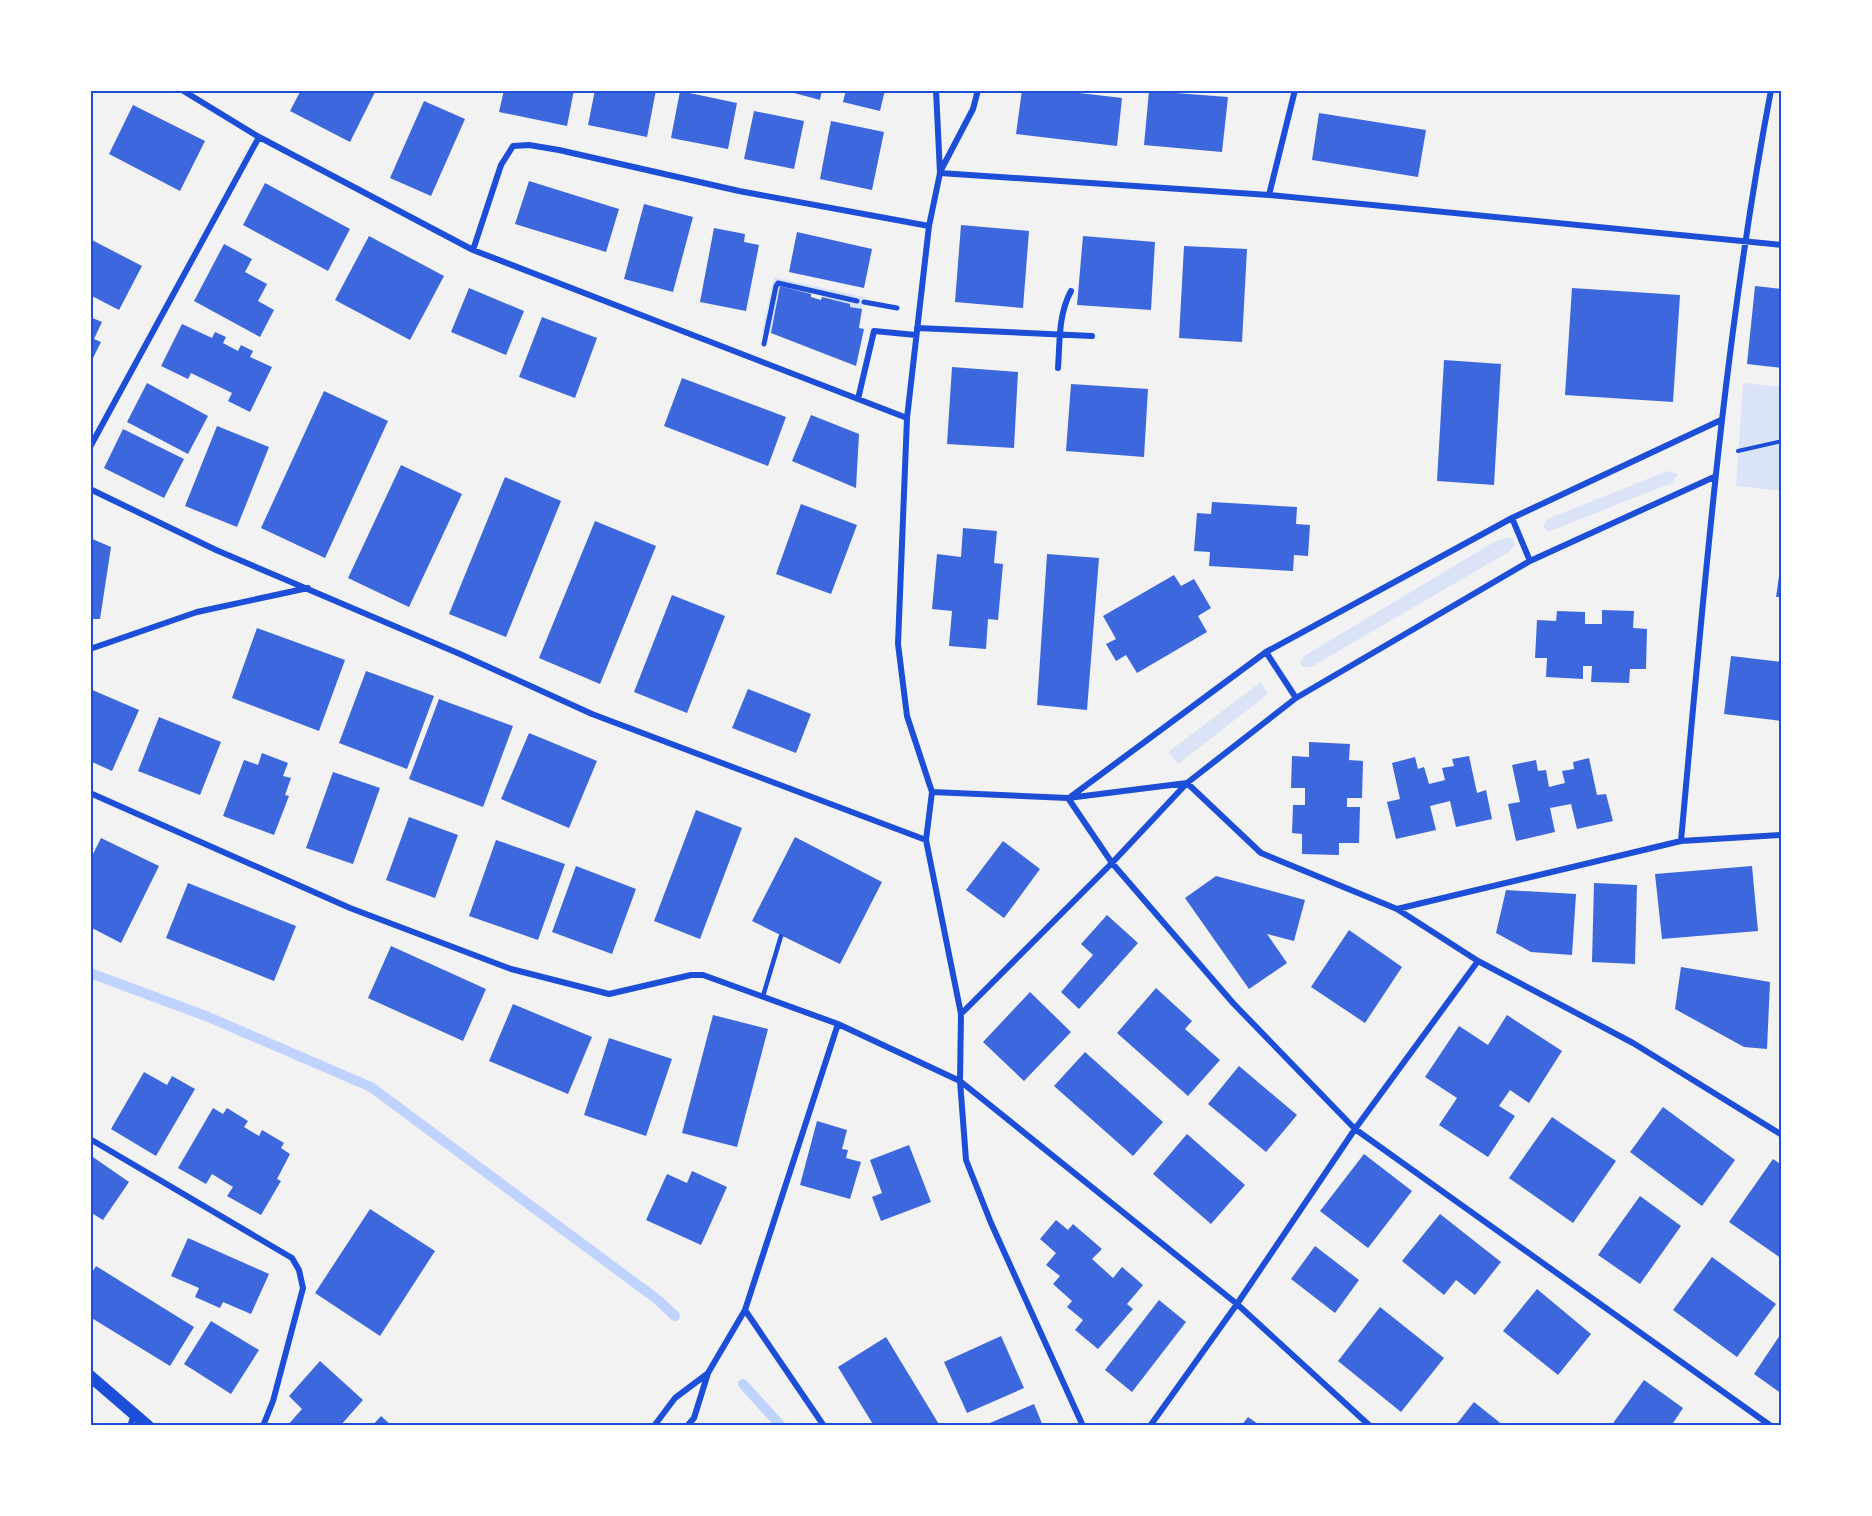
<svg xmlns="http://www.w3.org/2000/svg" width="1872" height="1516" font-family="'Crimson Pro',serif">
  <style>
    .green { fill: #dbe4f7 }
    .lines { fill: none; stroke-linecap: round; stroke-linejoin: round }
    .stream { stroke: #bfd3fe; stroke-width: 10 }
    .building { fill: #3d67dc }
    .path { stroke: #1d4ed8; stroke-width: 4 }
    .service { stroke: #1d4ed8; stroke-width: 4.5 }
    .pedestrian { stroke: #1d4ed8; stroke-width: 5 }
    .minor { stroke: #1d4ed8; stroke-width: 6 }
    .secondary { stroke: #1d4ed8; stroke-width: 12 }
    .neatline { fill: none; stroke: #1d4ed8; stroke-width: 2 }
  </style>
  <rect width="100%" height="100%" fill="#f2f2f2"/>
  <path class="green" d="M774,277L865,297L862,309L850,307V304L822,297L823,293L813,290L811,294L781,287L771,333L762,331Z
    M1743,383L1782,387V491L1736,486Z
    M1667,471L1678,474L1672,483L1548,532L1543,526L1547,519Z
    M1508,537L1513,539L1515,545L1510,551L1311,667H1302L1300,663L1304,656L1494,542Z
    M1261,682L1268,694L1178,764L1168,752Z"/>
  <g class="lines">
    <path class="stream" d="M90,973L206,1016L371,1087L658,1300L675,1316
      M743,1384L781,1426"/>
  </g>
  <path class="building" d="M301,90H376L350,142L290,111Z
    M504,90H574L567,126L499,112Z
    M595,90H656L647,137L588,125Z
    M783,90H822L820,100Z
    M846,90H885L880,111L843,102Z
    M1022,90H1054L1122,98L1117,146L1016,134Z
    M680,91L737,103L728,149L671,138Z
    M1149,91L1228,97L1222,152L1144,145Z
    M424,101L465,119L431,196L390,178Z
    M133,105L205,141L180,191L109,154Z
    M754,111L804,121L794,169L744,159Z
    M1319,113L1426,130L1418,177L1312,160Z
    M831,121L884,132L872,190L820,179Z
    M529,181L619,209L606,252L515,224Z
    M265,183L350,229L328,271L243,225Z
    M644,204L693,217L673,292L624,279Z
    M961,225L1029,231L1023,308L955,302Z
    M714,228L745,234L744,242L759,245L746,311L700,302Z
    M797,232L872,249L864,288L789,272Z
    M369,236L444,276L410,340L335,300Z
    M1083,236L1155,242L1151,310L1077,305Z
    M90,239L142,266L119,310L90,295Z
    M224,244L252,259L245,272L267,284L258,301L274,310L260,337L194,301Z
    M1184,246L1247,249L1242,342L1179,338Z
    M780,286L811,294V297L821,300L822,297L850,304V307L862,309L859,328L864,329L856,366L771,333Z
    M1755,286L1782,289V368L1747,364Z
    M469,288L524,311L506,355L451,332Z
    M1572,288L1680,295L1673,402L1565,395Z
    M90,317L102,322L94,339L101,342L90,364Z
    M542,317L597,338L575,398L519,377Z
    M182,324L212,338L215,332L226,337L223,343L238,351L241,345L253,351L250,357L272,367L250,412L228,401L232,393L191,373L188,379L161,366Z
    M1444,360L1501,364L1494,485L1437,481Z
    M952,367L1018,372L1014,448L947,444Z
    M682,378L786,417L768,466L664,426Z
    M147,383L208,416L188,454L127,422Z
    M1071,384L1148,389L1144,457L1066,451Z
    M324,391L388,421L325,558L261,528Z
    M811,415L859,434L856,488L792,461Z
    M217,426L269,447L237,527L185,506Z
    M123,429L184,459L164,498L104,468Z
    M401,465L462,494L409,607L348,578Z
    M505,477L561,501L506,637L449,614Z
    M1212,502L1297,507L1296,524L1310,525L1308,556L1294,555L1293,571L1209,566L1210,552L1194,551L1197,513L1211,514Z
    M801,504L857,525L831,594L776,574Z
    M595,521L656,546L600,684L539,658Z
    M963,528L997,531L994,563L1003,564L998,620L988,619L986,649L949,646L952,611L932,609L937,554L961,557Z
    M90,538L111,547L100,619H90Z
    M1047,554L1099,558L1087,710L1037,705Z
    M1781,562H1782V597H1776Z
    M1174,575L1181,586L1194,579L1211,608L1198,616L1207,632L1137,673L1126,655L1116,661L1106,644L1116,639L1103,616Z
    M672,595L725,616L687,713L634,692Z
    M1602,610L1634,611L1633,628L1647,629L1646,669H1630L1629,683L1591,682L1592,666H1583V679L1546,677L1547,658H1535L1537,620L1556,621L1557,611L1585,612V624H1602Z
    M257,628L345,660L319,731L232,698Z
    M1731,656L1782,662V721L1724,714Z
    M366,671L434,696L407,769L339,743Z
    M90,689L139,710L112,771L90,761Z
    M748,689L811,714L796,753L732,728Z
    M439,699L513,726L483,807L409,779Z
    M159,717L221,742L200,795L138,771Z
    M529,733L597,761L569,828L501,799Z
    M1309,742L1350,744L1349,760L1363,761L1362,798H1347V807H1360L1359,843H1339V855L1302,854V834L1292,833L1293,805H1305V788H1291L1292,756L1309,757Z
    M262,753L288,763L283,776L291,778L285,795L289,796L274,835L223,816L244,760L258,765Z
    M1469,756L1477,793L1486,790L1492,819L1456,827L1450,801L1430,806L1436,830L1396,839L1387,802L1400,799L1392,763L1415,757L1418,769L1424,767L1429,784L1445,780L1442,768L1454,766L1452,759Z
    M1589,758L1597,795L1606,794L1613,821L1577,829L1571,804L1550,808L1555,832L1516,841L1508,804L1520,802L1512,765L1536,760L1538,771L1546,770L1549,787L1565,783L1562,771L1574,769L1573,762Z
    M333,772L380,788L353,864L306,848Z
    M696,810L742,828L700,939L654,921Z
    M409,817L458,835L435,898L386,880Z
    M795,837L882,882L840,964L752,921Z
    M101,838L159,866L121,943L90,927V860Z
    M496,840L565,864L538,940L469,916Z
    M1003,841L1040,869L1004,918L966,890Z
    M576,866L636,889L612,954L552,932Z
    M1752,866L1758,931L1662,939L1655,874Z
    M1216,876L1305,900L1294,941L1267,934L1287,963L1249,989L1185,898Z
    M188,883L296,926L274,981L166,938Z
    M1594,883L1637,885L1635,964L1592,962Z
    M1506,890L1576,894L1572,955L1531,952L1496,933Z
    M1107,915L1138,943L1079,1009L1061,992L1093,955L1081,944Z
    M1349,930L1402,967L1365,1023L1311,987Z
    M391,946L486,989L463,1041L368,998Z
    M1681,967L1770,982L1767,1049L1744,1047L1675,1009Z
    M1156,988L1192,1021L1185,1029L1220,1060L1188,1096L1117,1033Z
    M1030,992L1071,1032L1024,1081L983,1042Z
    M513,1004L592,1037L568,1094L489,1061Z
    M713,1015L768,1029L737,1147L682,1133Z
    M1507,1015L1562,1051L1529,1103L1510,1090L1499,1106L1515,1116L1488,1157L1439,1125L1457,1098L1425,1077L1459,1026L1488,1045Z
    M609,1038L672,1059L646,1136L584,1115Z
    M1085,1052L1163,1122L1133,1156L1054,1086Z
    M1239,1066L1297,1115L1266,1152L1208,1104Z
    M144,1072L167,1085L172,1076L195,1089L156,1156L111,1129Z
    M1663,1107L1735,1160L1702,1206L1630,1152Z
    M213,1108L223,1114L227,1108L248,1121L244,1127L259,1136L262,1130L284,1143L281,1148L290,1154L277,1179L281,1181L261,1215L227,1196L233,1187L212,1174L206,1184L178,1168Z
    M1552,1117L1616,1161L1573,1223L1509,1178Z
    M817,1121L847,1130L842,1149L848,1150L846,1158L861,1162L850,1199L800,1185Z
    M1187,1134L1245,1185L1211,1224L1153,1174Z
    M909,1145L931,1202L881,1221L872,1197L882,1193L870,1160Z
    M1364,1154L1412,1191L1368,1248L1320,1211Z
    M90,1155L129,1182L103,1220L90,1212Z
    M1773,1159L1782,1165V1259L1729,1222Z
    M692,1171L727,1187L701,1245L646,1220L667,1174L687,1183Z
    M1640,1196L1681,1226L1640,1284L1598,1255Z
    M370,1209L435,1251L380,1336L315,1293Z
    M1440,1214L1501,1262L1475,1295L1456,1280L1444,1295L1402,1261Z
    M1056,1220L1068,1230L1073,1224L1102,1249L1092,1259L1113,1278L1122,1267L1143,1285L1127,1304L1133,1309L1098,1349L1075,1330L1083,1320L1067,1307L1072,1301L1053,1284L1060,1276L1046,1265L1056,1253L1040,1239Z
    M188,1238L269,1274L251,1314L223,1302L220,1308L195,1297L199,1288L171,1276Z
    M1315,1246L1359,1280L1335,1313L1291,1279Z
    M1712,1257L1776,1304L1737,1357L1673,1310Z
    M96,1266L194,1327L170,1366L90,1317V1276Z
    M1537,1289L1591,1334L1558,1375L1503,1331Z
    M1159,1300L1186,1322L1132,1392L1105,1370Z
    M1380,1307L1444,1358L1401,1412L1338,1361Z
    M211,1321L259,1350L231,1394L184,1364Z
    M1782,1332V1394L1754,1374Z
    M1001,1336L1024,1388L967,1413L944,1362Z
    M886,1337L940,1426H874L838,1367Z
    M320,1361L363,1400L340,1426H287L302,1409L289,1396Z
    M1644,1380L1683,1408L1671,1426H1611Z
    M1474,1402L1504,1426H1455Z
    M1034,1404L1043,1426H983Z
    M381,1416L392,1426H372Z
    M1248,1417L1261,1426H1241Z"/>
  <g class="lines">
    <path class="path" d="M1738,451L1782,441"/>
    <path class="service" d="M763,996L781,936"/>
    <path class="pedestrian" d="M864,302L897,308
      M764,344L776,286L778,283L857,301"/>
    <path class="minor" d="M182,90L259,137L473,250L907,418
      M936,90L940,173L929,226L907,418L898,644L907,716L932,792L926,840L961,1014L960,1081L966,1160L991,1223L1083,1426
      M940,172L973,109L978,90
      M940,173L1269,195L1782,245
      M1269,195L1295,90
      M473,250L501,165L513,146L529,145L559,150L739,191L929,226
      M917,328L1092,336
      M1058,368C1060,342 1058,315 1071,291
      M858,399L874,331L916,335
      M90,447L259,137
      M1714,477L1530,561L1296,698L1187,783L1112,863L1233,1003L1355,1129L1771,1426
      M90,489L216,550L460,654L592,714L926,840
      M1512,518L1530,561
      M90,649L197,612L308,588
      M1266,652L1296,698
      M932,792L1068,798L1112,863L961,1014
      M90,793L350,908L511,969L609,994L691,975H703L838,1024
      M1068,798L1187,783L1261,853L1397,909L1478,961L1633,1043L1782,1135
      M1069,798L1266,652L1512,518L1721,420
      M1681,841C1704,590 1724,338 1771,90
      M1397,909L1681,841L1782,835
      M90,1139L292,1258L299,1270L303,1288L273,1401L263,1426
      M130,1426L134,1415
      M654,1426L675,1398L707,1374
      M687,1426L694,1418L708,1373L745,1310
      M824,1426L745,1310L838,1024L960,1081L1237,1304L1370,1426
      M1150,1426L1237,1304L1355,1129L1478,961"/>
    <path class="secondary" d="M90,1376L148,1426"/>
  </g>
  <rect width="1872" height="1516" fill="none" stroke="#ffffff" stroke-width="183"/>
  <rect x="92" y="92" width="1688" height="1332" class="neatline"/>
</svg>
